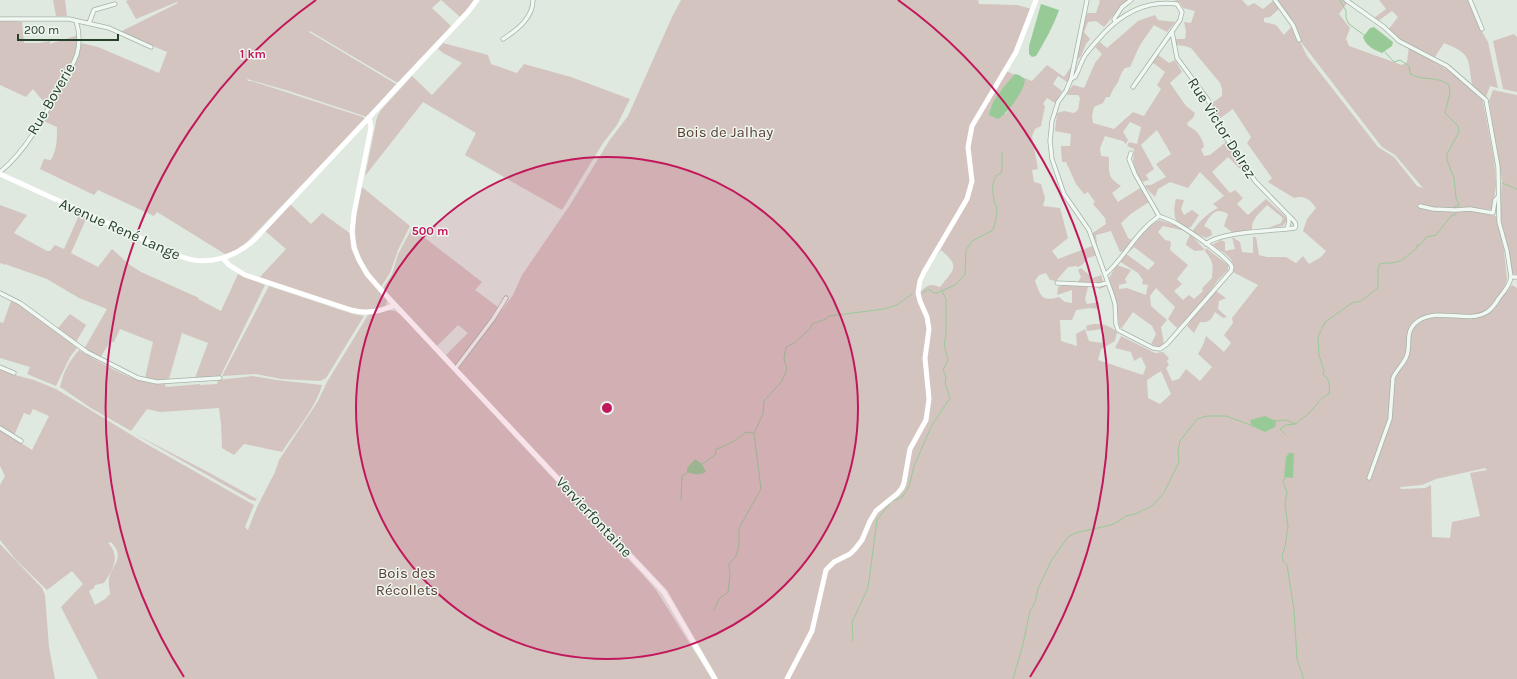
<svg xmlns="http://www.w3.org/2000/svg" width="1517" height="679" font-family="Karla,sans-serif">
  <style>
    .green { fill: #d3c4bf; fill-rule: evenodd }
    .water { fill: #98ca98 }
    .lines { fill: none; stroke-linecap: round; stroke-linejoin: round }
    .stream { stroke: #98ca98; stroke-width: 1 }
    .street-casing { stroke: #a4b3a6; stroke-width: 5 }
    .street { stroke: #f1f7f2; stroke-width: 3.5 }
    .secondary { stroke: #fff; stroke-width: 5 }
    .ring { fill: none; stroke: #c2185b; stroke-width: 2 }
    .labels { text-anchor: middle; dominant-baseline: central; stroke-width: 3; stroke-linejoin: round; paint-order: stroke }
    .street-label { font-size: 15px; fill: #27402a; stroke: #eef6ef }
    .park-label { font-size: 15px; fill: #5c4034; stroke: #eef6ef }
    .centre { fill: #c2185b; stroke: #eef6ef; stroke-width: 2 }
    .ring-label { font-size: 12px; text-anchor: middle; font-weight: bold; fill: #c2185b; stroke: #eef6ef; stroke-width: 3; stroke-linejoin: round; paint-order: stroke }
  </style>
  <rect width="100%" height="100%" fill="#dfe9e0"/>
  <path class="green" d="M53,0H65L67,16H56Z
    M128,0H475L460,17L441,0L432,8L451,26L398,82H396L310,31L309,32L396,84L367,117L289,91L247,79L248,81H252L363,117L365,119L246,243L234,251L225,254L157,212L154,216L98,190L94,195L40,169L44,159L51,160C57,148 57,141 57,127L43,121L77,60L81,43L98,47L159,73L167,52L120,32L178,3L177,2L136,19L126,1Z
    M681,0H978L979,4L1017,5L1032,9L1006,71L1015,75L999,93L990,109L1006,114L1025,79L1022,77L1032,81L1047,65L1064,77L1075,61L1087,13H1096L1100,1L1098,0H1128C1116,8 1113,18 1104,27L1096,21L1088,22L1084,32L1090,39L1086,44L1081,56L1078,59L1072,76L1067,82L1058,76L1053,84L1062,91L1055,103L1047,98L1043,104L1045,106L1041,126L1035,129L1032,136L1038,169L1032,170L1034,182L1041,184L1045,198L1043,206L1060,208L1068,238L1052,251L1058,259L1095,245L1091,234L1106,224L1105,218L1093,204L1095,202L1088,192L1084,194L1076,184L1066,162H1062L1061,146H1070L1071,134L1055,131L1057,113L1064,111L1074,113L1078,110L1080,98L1078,95H1068L1067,93L1073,85L1084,88L1095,63L1102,54L1095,47L1100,42L1107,48L1138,21L1155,15L1158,20L1175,22L1167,32L1154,25L1140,45L1130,67L1125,68C1121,73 1120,77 1118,82C1115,87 1112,90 1110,97H1106L1103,103L1094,107L1092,116L1093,123L1114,129L1133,112L1144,116L1161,89L1157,85L1165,72L1152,62L1157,54L1169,63L1175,60L1182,72L1170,83L1186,106L1195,113L1193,118L1187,123L1188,126C1196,129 1203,138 1204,147L1201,149L1204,156L1210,155L1226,142L1249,174L1248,177L1228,157L1212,172L1230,193L1235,190L1243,198L1237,204L1248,215L1266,199L1288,219L1283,226L1268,228L1281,223L1283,218L1267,205C1260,213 1251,219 1252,230L1233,233L1224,226L1228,214C1215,206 1210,216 1204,226L1211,230L1212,235L1206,238L1194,233L1192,236L1205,250L1195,251L1186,245C1190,230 1205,214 1218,208L1213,204L1224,196L1200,172L1188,188L1170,182L1158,189L1155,197L1145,187L1146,185H1151L1166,177L1156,164L1171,154L1157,130L1141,145L1154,169L1146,175L1149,180L1142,182L1136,171L1133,161L1134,149L1127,146L1129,142L1137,144L1141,127L1130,122L1123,132L1128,140L1126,144L1123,141L1105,136L1100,148L1101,156L1109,157C1109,173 1107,177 1121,186L1112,193L1118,202L1140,188L1149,202L1132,213L1121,223L1128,238L1136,242L1148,227L1159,220L1178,226C1174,216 1173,210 1176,199L1184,200L1181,209L1184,215L1192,210L1199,215L1191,227L1181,230L1163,226L1158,232L1165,240L1170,241L1171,244L1170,250L1188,265L1177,279L1182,284L1174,291L1183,300L1189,295L1194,299L1203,291L1202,288L1212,278C1213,264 1214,263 1205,251L1206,248L1228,265V270L1218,280L1200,305L1203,307L1216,291L1226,298L1219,301L1218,309L1227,317L1223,318L1215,312C1211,320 1209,323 1200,322L1194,333L1187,326L1196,313H1192L1177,328L1168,319L1175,307L1156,288L1150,296L1151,306L1167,320L1161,327L1164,344L1159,347L1151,344L1156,334L1152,326L1133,312L1121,329L1119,325L1117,305L1109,278L1117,265L1131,270L1125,279L1127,283L1119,285V289L1127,288L1146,295L1148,285L1142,284L1143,280L1138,273L1119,261L1125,253L1148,270L1155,263L1134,247L1128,253L1126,252L1133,243L1131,241L1124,251L1120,252L1111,231L1096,235L1097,244L1100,254L1088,258L1082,265L1078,267L1076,266L1068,267L1056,281L1050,280L1046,273L1039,275L1035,281C1041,297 1042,302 1059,297L1065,302L1072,303V290L1057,295L1058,287L1072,282H1078L1081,277L1078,270L1081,268L1093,278L1101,275L1105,287L1099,289L1096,281L1088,287L1085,299L1087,304L1099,302V309L1090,308L1076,310L1072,320H1060L1061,341L1077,346L1076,334L1085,329L1089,341L1102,343L1104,329L1087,331L1086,326C1097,322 1108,324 1117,332L1115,341L1101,349L1098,360L1143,375L1146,367L1141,357L1134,361L1131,352L1115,348L1121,336L1155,353L1163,352L1169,358L1167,361L1169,365L1166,368L1172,381L1179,379L1186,369L1200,381L1212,367L1198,354L1203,345L1206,336L1224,352L1231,343L1224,335L1233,323L1232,318L1258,285L1233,272C1237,258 1222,252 1212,245L1221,240L1225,242V251L1235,249L1232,237L1240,242L1242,252L1253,253V237H1256L1259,255L1267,257H1286L1296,263L1303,256L1309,264L1321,257L1326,251L1303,231L1307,219L1316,208C1310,199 1304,195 1294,198L1268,182L1272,178L1247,143L1251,137L1233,109L1219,119L1212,103L1222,96V89L1220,83L1191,48L1185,46L1176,45V39H1185L1186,31L1184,22L1191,23L1195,11L1183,8L1180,3L1174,0H1242L1248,6L1254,3L1263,9L1273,1L1279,9L1270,17L1264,18V22L1276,25L1284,35L1292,26L1274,0H1344L1347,3L1339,14L1350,28L1346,39L1349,46L1402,65L1407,62L1409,47L1451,72L1483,101L1494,160L1496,184L1493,210L1468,207L1471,211L1496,216L1504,251L1507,279L1504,290L1490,307L1482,314L1474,315H1434L1433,318L1484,316L1489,313L1512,285L1517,288V679H718L667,590L458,369L513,295L522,275L570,205L609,141L628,116L672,17ZM1296,28L1301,42L1382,147L1395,155L1423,188L1417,186L1394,157L1378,147L1307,56L1295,31ZM941,250C961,267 954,269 940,287C931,283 928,285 921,291C922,276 932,262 941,250ZM1161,371L1171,394L1160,404L1148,398L1147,380ZM1485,468L1487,470L1470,473L1480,516L1452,522L1450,538L1432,537L1431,485L1425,488L1401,489L1400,487L1422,485L1436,479Z
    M1379,0H1468L1481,30L1488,42L1498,88L1490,86L1486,97L1472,85C1468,57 1471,54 1444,43L1435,57L1401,40L1388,30L1398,17L1392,11L1378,21L1374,18L1386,9Z
    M0,20L22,22L24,43H40L50,41V44L78,35L75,55L50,103L47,106L33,89L26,97L0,85Z
    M1514,34L1517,37V92L1503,89L1493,41Z
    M443,43L488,55L491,64L517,73L524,64L571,77L630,99L617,125L603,143L562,210L465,155L476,133L423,102L365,176L377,117L381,110L412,76L432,95L462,63L443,53L438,49Z
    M1493,90L1517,95V275L1512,273L1500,221V201L1502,182L1489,101Z
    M362,187L410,226L398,250L390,273L381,287C349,249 352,234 362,187Z
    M290,204L311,224L322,213L351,234L353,249L387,300L386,305C377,312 366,311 356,309L259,278L286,249L265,231Z
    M0,205L27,215L14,233L47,251H50L55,245L64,249L80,213L87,217L71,253L98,267L112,249L130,265L141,272L199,298L198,299L221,311L238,274L265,285L220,377L195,378L208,343L182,333L169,379L156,380L145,378L153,342L120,329L114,342H110L100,358L84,349L107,309L79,298L47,279L5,264V265L0,263Z
    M412,228L482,282L475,290L498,307L463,358L455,366L446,355L468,333L458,325L437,346L383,288L392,274L398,254Z
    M269,286L353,314L364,316L326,378L320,381L281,379L256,374L222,376Z
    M11,301L16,302L77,348L70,357L56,386L27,374L30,367L0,358V322L3,323Z
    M387,310L395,311L401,315L643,575L656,590L712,679H98L61,607L83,584L72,571L47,590L17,561L0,540V485L5,476L0,466V368L15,375L34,380L56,389L143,442L254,505L245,527L248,530L257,507L275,472L279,460L318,401L327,382L368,315ZM33,409L49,416L32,450L13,438L24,413L30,415ZM111,542C126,559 112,563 109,579C108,583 110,590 110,594L105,599L95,605L89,591L94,588L95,585L104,583C113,570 121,556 108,543Z
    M70,314L86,325L76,342L58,328Z
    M79,350C101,363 140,387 165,384L166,387L200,384V385L217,384L218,380L253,376L277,380L322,385C317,406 294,433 282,452L244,444L234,455L222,448L221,424L219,408L160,412L147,409L131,431L91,408L60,387C63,373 69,361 79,350Z
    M135,434L206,471L257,499L255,501L251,500Z
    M0,544L42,588L45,595L49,647L55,679H0Z"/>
  <path class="water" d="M1041,4L1059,10C1053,27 1045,41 1036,56L1032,57L1029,54V46Z
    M1374,27L1393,42L1392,46L1382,53C1374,50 1366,46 1363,37L1370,28Z
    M1015,74L1019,75L1025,79C1025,90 1008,113 998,119L989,115C991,99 1005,86 1015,74Z
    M1265,416L1276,421L1275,427L1265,432L1252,426L1250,420Z
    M1289,453H1294L1293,478L1284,477L1286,457Z
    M695,459L702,464L706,472C700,475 693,475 687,472V468Z"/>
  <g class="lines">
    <path class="stream" d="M1340,0L1346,11V18L1349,24L1364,35
      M1385,52L1394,62L1400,60L1409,66L1410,74C1414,75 1419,78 1423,78C1433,79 1441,79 1449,85L1450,93L1445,113L1458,126L1459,132L1447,154V160L1454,178L1456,198L1459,205L1454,207
      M1502,183L1517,189
      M923,293L928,289L934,293H937L955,285L965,275L966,250L972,241L993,230C995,223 997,217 997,209C997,206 994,203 994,200C992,191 991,176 1001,173L1002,168V152
      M1275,421L1286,420L1296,424C1300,419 1305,417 1309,413C1316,406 1320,398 1329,394C1330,387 1330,379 1323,374L1324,371L1319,355L1318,337L1325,322L1352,303L1361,301L1378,288V269L1380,264C1386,262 1391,264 1397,262C1405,260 1410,252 1417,248V245H1420L1426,237L1436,235L1451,216L1456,214
      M1286,435L1280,429L1286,425L1295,424
      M702,464L715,455L716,449C727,446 738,439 746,432L754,433L763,414L764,401L782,381L787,369L784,359L786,347L794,343L810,329L812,324L826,319L829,316L884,309L897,305L912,294
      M1285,478L1283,481L1287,492L1285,504L1288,526L1285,547L1282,556L1283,561L1287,565L1294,610L1297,659L1303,676V679
      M681,500L682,476L687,473
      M893,501L902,497L909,487L914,466L932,425L950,398L945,383L946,377L943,370L948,360L944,344L946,335V299L942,291
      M714,610L719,599L728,592L730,575L729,564L736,556L739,545V528L761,489L754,433
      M853,641L852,622L868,588L877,520L890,503
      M1013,679L1023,644L1030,611L1035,602L1038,589L1051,561L1068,537L1075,533L1111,525L1119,521L1126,516L1135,514L1152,506L1164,493L1179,462L1178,451L1180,441L1197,419L1207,416H1226L1253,426"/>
    <g class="street-casing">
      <path id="street" d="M1087,0L1071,79L1066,91L1058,102L1052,121L1050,141L1052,159L1064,194L1089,230L1094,244L1112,294L1115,304L1116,324L1118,330L1153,348L1160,349L1167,344L1231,271L1232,267C1228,257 1189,231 1179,225C1173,221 1166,219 1159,216L1135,174L1129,159L1131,153
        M1275,0L1293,25L1299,40
        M1346,0L1384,27L1399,41L1447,66L1486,100L1498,167L1499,222L1507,251L1511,277C1510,285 1504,292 1499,298C1496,303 1492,309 1487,312C1467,324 1439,307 1418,321C1404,331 1411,343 1407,355C1405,363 1396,370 1393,378L1390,419L1369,478
        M1470,0L1482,29
        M0,19H69L109,28L151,47
        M1115,22L1114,19L1122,7L1131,0
        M89,23L94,10L115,4
        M1172,32L1177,58L1208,100L1223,133L1255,181L1288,215L1289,222L1287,229C1268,231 1220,232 1206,244
        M503,39C517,30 533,18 533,0
        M1071,79L1075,77C1079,70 1081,61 1086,54C1091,47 1098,40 1104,33C1123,13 1148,0 1177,4L1182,12L1180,20L1133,87
        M0,172C26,151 44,117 60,87C66,77 73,66 77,54C80,43 80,33 76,21
        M1420,206L1433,209L1455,210L1470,209L1493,213L1495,200L1498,197
        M1287,229L1295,228C1298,223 1292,219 1288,215
        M1106,274C1126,256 1135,233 1159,216
        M1511,277H1517
        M1057,283L1099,285L1107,283
        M0,293L20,303L87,352L138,378L157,382L220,378
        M0,367L14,373
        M455,369L493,319L506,298
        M0,428L21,441"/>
    </g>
    <use href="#street" class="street"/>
    <path class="secondary" d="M369,117L371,128L354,213L352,232L354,248L359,260L367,274L381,290L664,592L715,679
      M0,174L182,257C207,266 234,258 254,240L468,12L477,0
      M223,258L229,265L245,275L351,310C366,314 380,312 395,305
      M787,679L812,631L826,570L834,562L850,554L855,549L862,540L870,521L876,511L897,494L902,488L904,483L910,449L926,420L929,399L925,358L929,329L927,317L920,301L918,293L920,281L924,272L967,199L972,181L968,147L972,126L1016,52L1036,0"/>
  </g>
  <circle cx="607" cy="408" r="251" fill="#c2185b" fill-opacity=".12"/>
  <g class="ring">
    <circle cx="607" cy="408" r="251"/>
    <path d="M184 677A501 501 0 0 1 316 0M898 0A501 501 0 0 1 1030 677"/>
  </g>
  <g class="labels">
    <g class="street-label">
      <text transform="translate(51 99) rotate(-60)">Rue Boverie</text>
      <text transform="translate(1222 128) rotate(58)">Rue Victor Delrez</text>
      <text transform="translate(120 229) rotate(24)">Avenue René Lange</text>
      <text transform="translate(594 517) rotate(47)">Vervierfontaine</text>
    </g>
    <g class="park-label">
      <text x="725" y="132">Bois de Jalhay</text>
      <text x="407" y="573">Bois des<tspan x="407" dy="17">Récollets</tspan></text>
    </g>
  </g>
  <circle cx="607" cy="408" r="6" class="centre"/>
  <g class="ring-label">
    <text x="253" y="58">1 km</text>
    <text x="430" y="235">500 m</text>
  </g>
  <path d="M18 34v6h100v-6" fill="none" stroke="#27402a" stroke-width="2"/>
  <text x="24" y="34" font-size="12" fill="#27402a" stroke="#eef6ef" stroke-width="3" paint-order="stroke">200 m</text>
</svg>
